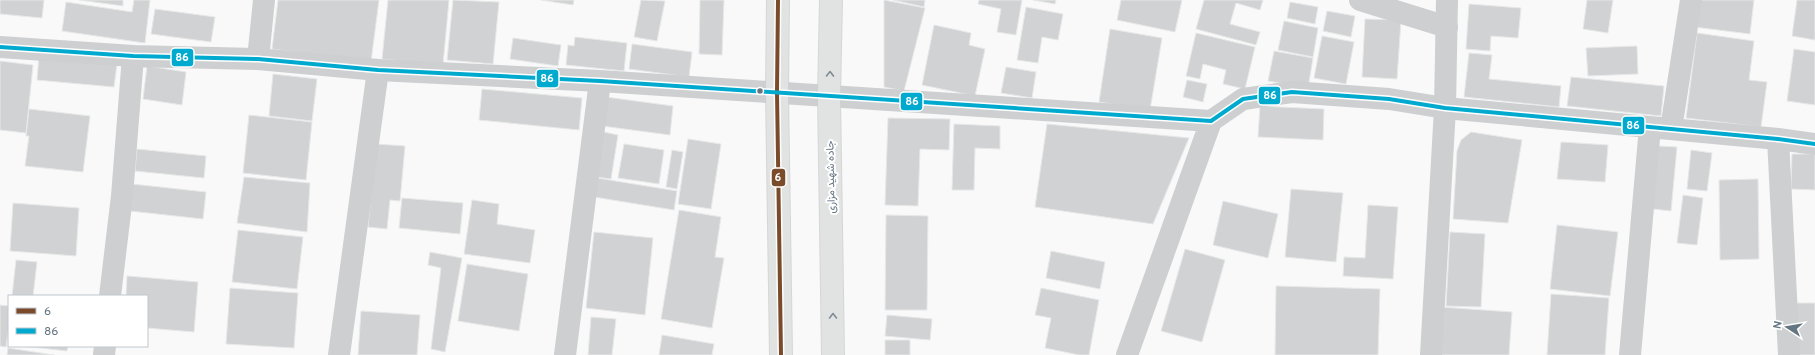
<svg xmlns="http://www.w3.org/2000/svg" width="1815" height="355" font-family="Overpass,Vazirmatn,sans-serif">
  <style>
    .building { fill: #d0d2d3; stroke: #e8e8e8 }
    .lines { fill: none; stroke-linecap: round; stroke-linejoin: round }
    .secondary-casing { stroke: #d5d6d7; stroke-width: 24 }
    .minor { stroke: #cecfd0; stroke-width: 22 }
    .tertiary { stroke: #cecfd0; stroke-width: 22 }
    .secondary { stroke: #e1e2e2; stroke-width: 22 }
    .bus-1-casing { stroke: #fff; stroke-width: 7 }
    .bus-2-casing { stroke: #fff; stroke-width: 7 }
    .bus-1 { stroke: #7a4b2a; stroke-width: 4 }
    .bus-2 { stroke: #00a9ce; stroke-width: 4 }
    .oneway { stroke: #7e8c96 }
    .bus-dot { fill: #657683; stroke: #fff; stroke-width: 1.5 }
    .labels { text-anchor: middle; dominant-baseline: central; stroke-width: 4; stroke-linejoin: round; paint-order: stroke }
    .street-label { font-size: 11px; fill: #657683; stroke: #fff }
    .line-badge { stroke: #fff; stroke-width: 1.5 }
    .badge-label { font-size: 11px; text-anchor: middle; font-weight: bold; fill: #fff }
  </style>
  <rect width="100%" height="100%" fill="#f9f9f9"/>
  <path class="building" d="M0,0H44L42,18L0,14Z
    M79,0H123V6Z
    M134,0H150L145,43L62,31L66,2L132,12Z
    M278,0H379L371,62L272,49Z
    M388,0H449L443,65L382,59Z
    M453,0L499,2L493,64L447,60Z
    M541,0H574L573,5Z
    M641,0L665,1L657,41L634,37Z
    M700,0H724L722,55L699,54Z
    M884,0L925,8L904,91L884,87Z
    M893,0H925L924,7Z
    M979,0H1022L1016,35L997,32L1001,9L978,4Z
    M1033,0H1056L1055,4Z
    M1121,0H1182L1175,32L1117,20Z
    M1204,0H1263L1260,10L1236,3L1230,24L1260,32L1256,45L1196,29Z
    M1587,0H1613L1608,33L1583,29Z
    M1697,0H1754L1750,34L1694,27Z
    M1797,0H1815V40L1792,36Z
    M1290,2L1318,7L1315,24L1287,18Z
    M1469,4L1521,8L1518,38L1491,36L1490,51L1466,49Z
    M1026,7L1063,14L1058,40L1042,37L1038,63L1017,60Z
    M155,9L215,17L211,42L151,34Z
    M1327,11L1355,16L1351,37L1323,31Z
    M1365,19L1401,20L1397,79L1362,77Z
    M1284,21L1318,28L1313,57L1278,50Z
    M934,25L971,33L969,45L985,49L975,96L922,85Z
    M1110,29L1162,38L1150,110L1099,102Z
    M1196,33L1255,47L1245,89L1223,84L1226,70L1203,64L1200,79L1186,76Z
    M1697,33L1754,41L1749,80L1767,82L1761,127L1686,118Z
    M1322,36L1354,42L1346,84L1314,78Z
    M575,37L627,43L624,71L566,65L568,45L574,46Z
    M513,38L561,45L558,66L510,59Z
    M632,44L692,52L689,77L629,69Z
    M1637,46L1638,74L1588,76L1586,48Z
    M1794,49L1815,52V105L1787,101Z
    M1274,51L1313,58L1308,88L1268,81Z
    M1469,53L1492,55L1489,79L1561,86L1559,107L1464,97Z
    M39,56L117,64L114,87L37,80Z
    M0,61L33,65L26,133L0,130Z
    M147,66L186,72L182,105L143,99Z
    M1006,67L1036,72L1032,98L1001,93Z
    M273,74L317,79L312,121L269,116Z
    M1571,77L1664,86L1661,116L1567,106Z
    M1187,80L1207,84L1203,102L1183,97Z
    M482,89L582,98L579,130L479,120Z
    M606,97L673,106L670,135L602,126Z
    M1260,106L1324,109L1323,140L1258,137Z
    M29,109L90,116L83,172L25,166L29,136H26Z
    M249,115L312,122L306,180L243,173Z
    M888,118L950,119L949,150L920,149L918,206L885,205Z
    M954,124L1000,126V149L975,148L974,190H952Z
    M1047,124L1189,138L1153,224L1035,207Z
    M604,132L618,135L611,179L596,177Z
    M1471,132L1522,140L1508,223L1453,219L1457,151L1461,140Z
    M688,139L721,144L711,209L678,204Z
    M1561,142L1608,145L1605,182L1557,179Z
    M376,144L405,146L400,201L390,200L387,229L368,227Z
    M624,144L664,150L659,184L618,178Z
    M1658,146L1677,147L1671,211L1653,209Z
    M137,149L206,156L204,178L135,171Z
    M672,150L683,152L677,189L666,187Z
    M1691,150L1712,153L1707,191L1687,189Z
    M1792,154H1815V190L1791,189Z
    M244,177L310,183L307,232L237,223Z
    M597,178L677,191L674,210L594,197Z
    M1758,179L1759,259L1720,260L1719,180Z
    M132,184L206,192L203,219L130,211Z
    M1291,189L1343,193L1336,262L1285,257Z
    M1683,195L1703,198L1697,245L1677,243Z
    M402,198L463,203L460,234L399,228Z
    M472,200L499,204L497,224L535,230L530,263L464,254Z
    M1223,201L1278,214L1268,258L1213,245Z
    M13,203L79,208L76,256L10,251Z
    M1368,205L1398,207L1393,279L1343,276L1344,257L1365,258Z
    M679,210L721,217L715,257L724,258L712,328L661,319Z
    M886,215L928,216L927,310H885Z
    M1557,225L1618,232L1610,296L1550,289Z
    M238,230L303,237L297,289L232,282Z
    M594,232L653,238L645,315L586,308Z
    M1450,232L1485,234L1481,307L1446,306Z
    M1185,249L1225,260L1202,342L1161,331Z
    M1051,251L1105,262L1100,289L1046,278Z
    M430,252L462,258L445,352L431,349L441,268L428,265Z
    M16,260L37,262L33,296H12Z
    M467,264L528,274L519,331L458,321Z
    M127,276L198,282L194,332L147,328V296H126Z
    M1276,286L1380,289L1378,355H1275Z
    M230,288L298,293L294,348L226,344Z
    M1041,288L1099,300L1089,355H1079L1045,348L1051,318L1035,315Z
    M1551,294L1609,298L1605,355H1547Z
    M1794,303H1815V355H1796Z
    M0,305L9,306V325L6,347L0,346Z
    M1440,307L1512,312L1509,355H1437Z
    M361,311L420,315L417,355H358Z
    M887,315L932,319L930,340L885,336Z
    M591,317L616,319L612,355H588Z
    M662,335L714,344L712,355H659Z
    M885,340H910V355H885Z
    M23,346H68L67,351Z
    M8,348L54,355H7Z"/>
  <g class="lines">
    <g class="secondary-casing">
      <path id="secondary" d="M778,0L777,92L781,355
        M831,0L829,96L833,355"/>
    </g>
    <path class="minor" d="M1360,0L1447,27
      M0,47L133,56L258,59L378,70L600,81L1211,121L1243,99L1292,92L1389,99L1445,108L1778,139L1815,144
      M258,59L264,0
      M1671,129L1691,0
      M1778,139L1789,355
      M110,296L122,196L133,56
      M104,355L105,346
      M339,355L378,70
      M565,355L600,81
      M1127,355L1211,121
      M1630,355L1650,127"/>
    <path class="tertiary" d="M1431,355L1445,108L1447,0"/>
    <use href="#secondary" class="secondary"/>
    <g class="bus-1-casing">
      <path id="bus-1" d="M778,0L777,92L781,355"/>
    </g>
    <g class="bus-2-casing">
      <path id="bus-2" d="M0,47L133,56L258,59L378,70L600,81L1211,121L1243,99L1292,92L1389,99L1445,108L1778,139L1815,144"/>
    </g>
    <use href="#bus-1" class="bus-1"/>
    <use href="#bus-2" class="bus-2"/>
  </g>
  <defs><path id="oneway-chevron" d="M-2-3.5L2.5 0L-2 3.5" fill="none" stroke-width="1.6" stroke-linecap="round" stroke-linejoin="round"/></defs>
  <g class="oneway">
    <use href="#oneway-chevron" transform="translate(830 74) rotate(-89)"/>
    <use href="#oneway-chevron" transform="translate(833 316) rotate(-90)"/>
  </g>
  <circle class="bus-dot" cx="760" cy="91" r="3.5"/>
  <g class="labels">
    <g class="street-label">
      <text transform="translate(831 177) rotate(-91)">جاده شهید مزاری</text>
    </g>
  </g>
  <g class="line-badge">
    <rect x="171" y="48" width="23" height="19" rx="4" fill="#00a9ce"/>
    <rect x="536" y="69" width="23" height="19" rx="4" fill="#00a9ce"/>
    <rect x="1258" y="86" width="23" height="19" rx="4" fill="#00a9ce"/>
    <rect x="900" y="92" width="23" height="19" rx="4" fill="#00a9ce"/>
    <rect x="1622" y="116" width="23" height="19" rx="4" fill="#00a9ce"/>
    <rect x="771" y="168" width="15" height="19" rx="4" fill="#7a4b2a"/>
  </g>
  <g class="badge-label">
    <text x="182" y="61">86</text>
    <text x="547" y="82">86</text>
    <text x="1270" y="99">86</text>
    <text x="912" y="105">86</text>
    <text x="1633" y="129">86</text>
    <text x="778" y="181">6</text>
  </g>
  <rect x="8" y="295" width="140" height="52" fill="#ffffff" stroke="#c1c8cd"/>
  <rect x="16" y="308" width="20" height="6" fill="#7a4b2a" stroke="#c1c8cd"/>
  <text x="44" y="315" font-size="12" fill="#657683">6</text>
  <rect x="16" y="328" width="20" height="6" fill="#00a9ce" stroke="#c1c8cd"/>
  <text x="44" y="335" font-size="12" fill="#657683">86</text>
  <g transform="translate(1787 327) rotate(282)" stroke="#ffffff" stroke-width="3" paint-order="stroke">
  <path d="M0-3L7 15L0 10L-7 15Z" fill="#657683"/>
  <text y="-6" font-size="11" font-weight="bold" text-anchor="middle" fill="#657683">N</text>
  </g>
</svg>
